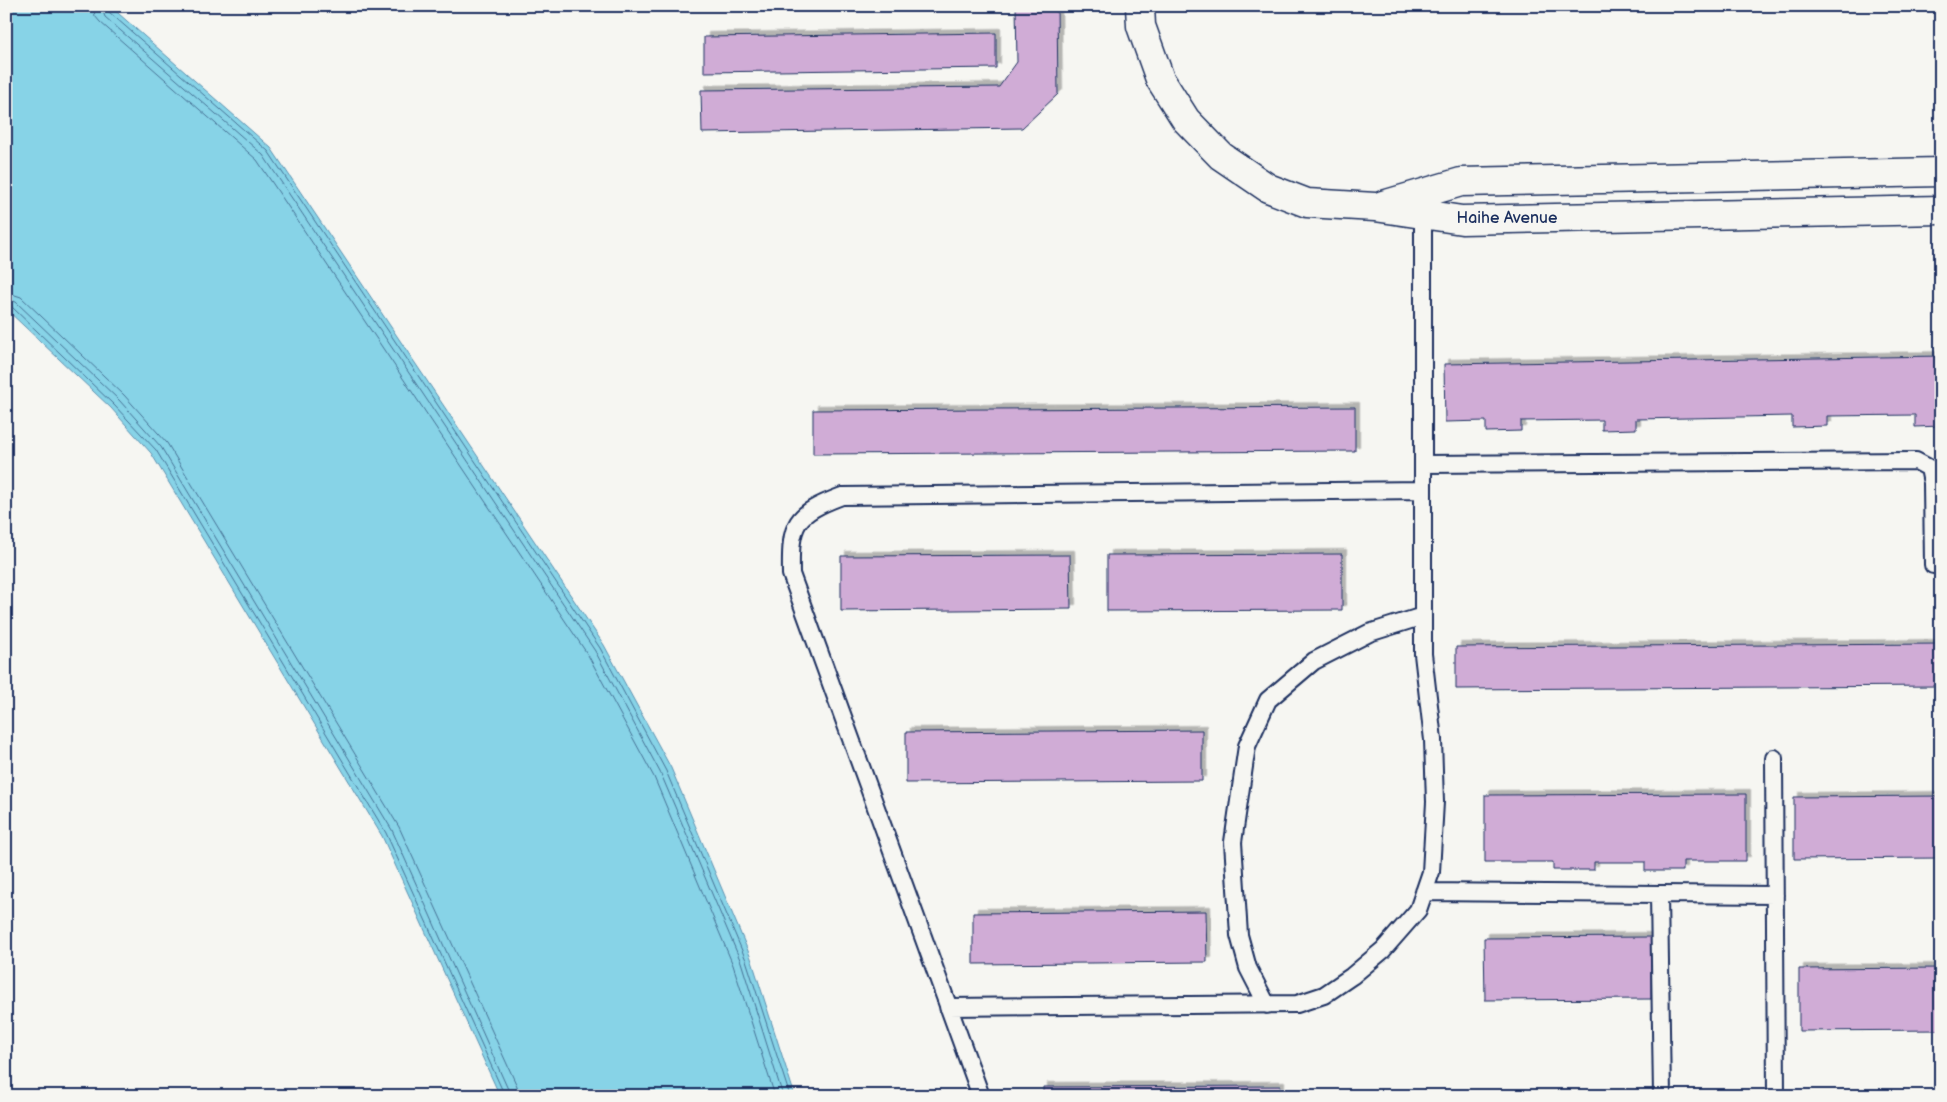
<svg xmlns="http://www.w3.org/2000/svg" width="1947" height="1102" font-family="'Balsamiq Sans',sans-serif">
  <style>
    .water { fill: #87d3e7; stroke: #5c91b0 }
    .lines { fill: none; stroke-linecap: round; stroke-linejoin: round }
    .shore { stroke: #467195; stroke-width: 1 }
    .building { fill: #d0acd6; stroke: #1b2f5e; filter: url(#shadow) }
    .lane-casing { stroke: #1b2f5e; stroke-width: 20 }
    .secondary-casing { stroke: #1b2f5e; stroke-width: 31 }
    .lane { stroke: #f6f6f2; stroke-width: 16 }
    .secondary { stroke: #f6f6f2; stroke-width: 28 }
    .labels { text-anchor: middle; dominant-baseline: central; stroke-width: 5; stroke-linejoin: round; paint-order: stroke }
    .street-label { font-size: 16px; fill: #1b2f5e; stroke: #f6f6f2 }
  </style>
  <defs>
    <filter id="shadow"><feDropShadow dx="4.5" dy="-4.5" stdDeviation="0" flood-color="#0004"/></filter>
  </defs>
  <rect width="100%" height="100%" fill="#f6f6f2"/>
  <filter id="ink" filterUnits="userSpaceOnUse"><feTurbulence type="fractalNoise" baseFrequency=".02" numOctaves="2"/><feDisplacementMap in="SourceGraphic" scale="10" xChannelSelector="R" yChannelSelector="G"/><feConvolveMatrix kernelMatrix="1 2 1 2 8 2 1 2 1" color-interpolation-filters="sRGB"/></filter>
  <g filter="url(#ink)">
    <path class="water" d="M6,6H110L271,148L604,645L671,768L751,958L795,1096H500L382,836L151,453L111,408L6,309Z"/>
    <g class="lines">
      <path class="shore" d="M93,6L95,16L100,22L257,160L588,655L654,777L733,965L775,1096
        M101,6L105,17L263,155L595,651L661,774L741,962L783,1096
        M107,6L109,12L268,151L600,648L666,771L746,960L790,1096
        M6,292L21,297L124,395L167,443L399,827L517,1086L518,1096
        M6,299L16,302L119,400L161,447L392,830L511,1096
        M6,306L12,307L114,405L156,450L386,833L505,1096"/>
    </g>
    <path class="building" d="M1016,6H1057L1058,94L1022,128L702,133L701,90L999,87L1017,62Z
      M996,33V68L704,72V37Z
      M1941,356V426L1915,427V415L1827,416V426L1792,427V416L1636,419V429L1602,430V420L1521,421V431L1486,432V421L1445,422L1444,364Z
      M1355,407V451L813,454V410Z
      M1342,554V610L1107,611V555Z
      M1070,555L1071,609L841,611V556Z
      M1941,644V686L1456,689V647Z
      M1202,730V781L906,783V732Z
      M1746,794V861H1683V871H1645V862H1594V870H1553V862H1485V795Z
      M1941,796V858L1794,859V797Z
      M1206,911L1207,962L973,964V913Z
      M1651,937V999L1485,1000L1484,938Z
      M1941,968V1030L1799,1031V969Z
      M1280,1086V1096H1043V1087Z
      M1629,1095V1096H1512Z"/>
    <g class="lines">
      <g class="lane-casing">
        <path id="lane" d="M1423,464L1916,461L1929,468L1932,483L1933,565
          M1774,758L1776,1096
          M1424,892L1775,895
          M1659,894L1662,1096
          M1267,1005L1248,968L1239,935L1233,842L1247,746L1268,700L1314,661L1369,633L1423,616
          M948,1007L1297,1004L1324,995L1352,976L1383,950L1418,910L1431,872L1435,802L1433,740L1423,654V214
          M981,1096L791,574C790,523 794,514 842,496L1423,490"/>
      </g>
      <g class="secondary-casing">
        <path id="secondary" d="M1140,6L1141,26L1160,79L1186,120L1221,156L1268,188L1307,203L1375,207L1462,220L1941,210
          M1383,205L1461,182L1941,172"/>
      </g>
      <use href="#lane" class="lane"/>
      <use href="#secondary" class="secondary"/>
    </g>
  </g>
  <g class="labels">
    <g class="street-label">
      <text x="1507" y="218">Haihe Avenue</text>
    </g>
  </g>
  <rect width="1947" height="1102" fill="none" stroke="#f6f6f2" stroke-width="25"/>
  <rect x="12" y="12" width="1922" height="1077" fill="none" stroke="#1b2f5e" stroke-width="2" filter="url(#ink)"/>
</svg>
